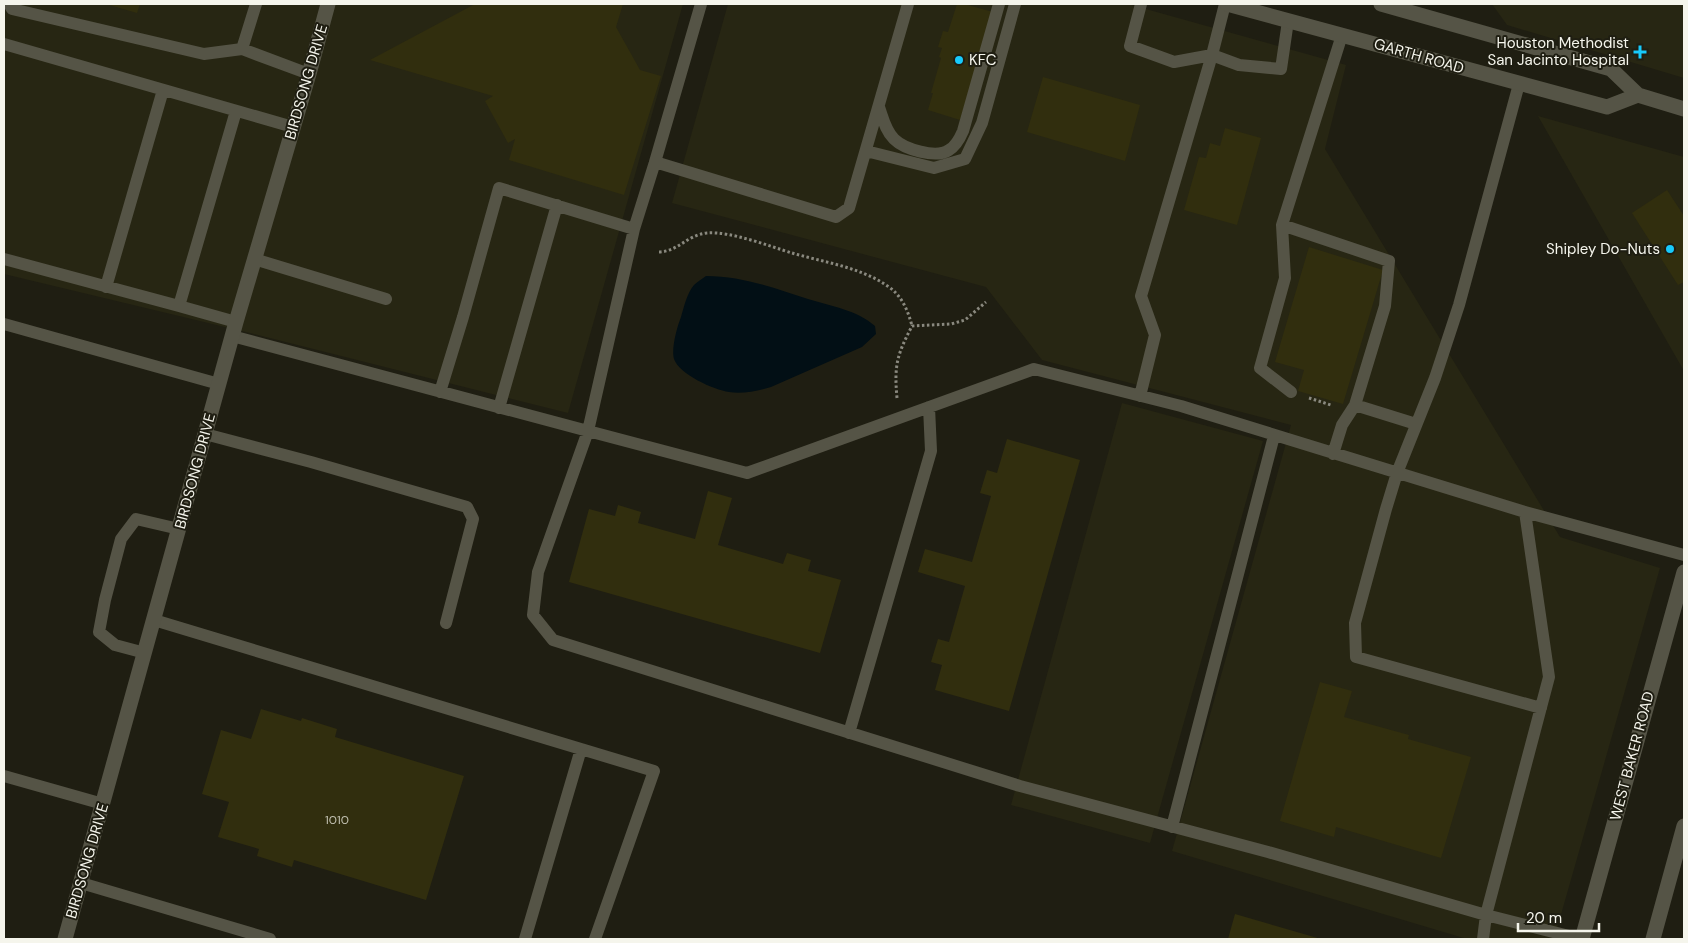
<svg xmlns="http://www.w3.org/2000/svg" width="1688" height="943" font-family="'DM Sans',sans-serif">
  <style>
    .built { fill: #272613 }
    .water { fill: #020f15 }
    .building { fill: #312e0e }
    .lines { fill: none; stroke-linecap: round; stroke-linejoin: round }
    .path { stroke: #8a897f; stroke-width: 3; stroke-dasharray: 2.5 2.5; stroke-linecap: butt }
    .lane { stroke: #555446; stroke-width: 12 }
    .street { stroke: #555446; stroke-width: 15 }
    .secondary { stroke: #555446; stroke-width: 15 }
    .poi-dot { fill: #17cafb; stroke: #1f1e12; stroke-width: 2 }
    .labels { text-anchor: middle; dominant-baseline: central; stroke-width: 4; stroke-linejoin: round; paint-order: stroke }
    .number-label { font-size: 12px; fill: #c4c3b4 }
    .poi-label { font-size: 15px; fill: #f5f5ec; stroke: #1f1e12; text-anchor: end }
    .street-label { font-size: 15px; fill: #f5f5ec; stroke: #1f1e12 }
  </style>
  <rect width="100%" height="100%" fill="#1f1e12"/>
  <path class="built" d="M4,4H683L568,413L250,333L4,274Z
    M728,4H1128L1346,65L1325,149L1560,537L1660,568L1554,939H1467L1172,851L1291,425L1042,360L986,287L672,203Z
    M1492,4H1684V78L1507,25Z
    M1538,116L1684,157V371Z
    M1122,403L1263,441L1150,843L1011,805Z"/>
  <path class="water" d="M706,276C742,276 774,288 808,299C831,306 857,310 875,326L876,334L862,347L771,387C758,391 742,394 729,392C714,390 679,374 674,359C671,349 677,327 681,317C684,307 687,293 694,285C697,282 702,279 706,276Z"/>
  <path class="building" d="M106,4H140L137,13Z
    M475,4H623L616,27L640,70L661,76L624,195L509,160L515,139L508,143L485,101L493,96L370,60Z
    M957,4H964L993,12L960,120L928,110L933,93H931L941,58L939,57L942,48L938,47L943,31L948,32Z
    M1043,77L1140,105L1125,161L1027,132Z
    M1225,128L1261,138L1237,225L1184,210L1199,157L1206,158L1210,143L1220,146Z
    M1667,190L1684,216V282L1678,285L1632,213Z
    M1309,247L1383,270L1343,404L1298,391L1304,370L1275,362Z
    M1007,439L1080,460L1009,711L935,690L942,665L931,662L938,639L949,642L965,586L918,572L925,549L972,562L991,496L980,493L987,470L997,473Z
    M708,491L732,498L718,545L783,564L787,553L811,560L808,571L841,580L820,653L569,582L589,509L615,516L618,505L641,512L638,523L695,539Z
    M1320,682L1352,691L1344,717L1409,735L1408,739L1471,757L1441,858L1336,827L1334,837L1280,821Z
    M261,709L301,721L302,718L337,729L335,737L464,776L426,900L294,860L292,867L257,856L259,849L218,837L229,802L202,794L221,730L251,739Z
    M1235,914L1321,939H1228Z"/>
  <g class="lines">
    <path class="path" d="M659,252C679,251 687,235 707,233C730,231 769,246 792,253C823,262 859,267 886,285C901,294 908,310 912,326
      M897,398C894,365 897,355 912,326L951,324L965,320L986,302
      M1309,398L1331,405"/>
    <path class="lane" d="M9,4L12,9L204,54L242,49L309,74
      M1225,4L1212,55L1239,65L1281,69L1288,21
      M1342,35L1282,225L1389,261L1385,306L1355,405L1416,424
      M4,44L293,127
      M242,49L256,4
      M1519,84L1459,305L1435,378L1397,473L1386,509L1355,623L1356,657L1541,708
      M879,107C883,118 885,130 894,139C904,149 936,159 949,150C956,146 960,138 963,131L999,4
      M866,151L934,168L965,159L982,123L1015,4
      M655,162L701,4
      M1282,225L1285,278L1260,368L1291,392
      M4,259L179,306
      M254,259L386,299
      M106,287L163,90
      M236,322L179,306L236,111
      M4,324L219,384
      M232,336L588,431L634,229L655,162L836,217L849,208L908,4
      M440,392L463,317L499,188L634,229
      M1140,396L1155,335L1141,296L1212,55L1174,62L1130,46L1141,4
      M499,408L557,205
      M205,434L311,462L467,507L473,519L446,623
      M1333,454L1342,425L1355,405
      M154,620L654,771L595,939
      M145,653L115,645L99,632L105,600L121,539L136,519L179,529
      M849,733L931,451L929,407
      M4,776L103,804
      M1172,827L1274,436
      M81,883L270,939
      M525,939L581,749
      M1483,939L1486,915L1549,677L1525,512
      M1581,939L1486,915L1268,852L1020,786L553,640L533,615L538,572L588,431L747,473L1034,369L1181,406L1525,512L1684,555"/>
    <path class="street" d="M65,939L236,322L309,74L328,4"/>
    <path class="secondary" d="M1227,4L1607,107L1638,95
      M1381,4L1611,69L1638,95L1684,109
      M1582,939L1684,572
      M1653,939L1684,826"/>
  </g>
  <g class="poi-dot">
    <path d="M1637.5 44.5h5v5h5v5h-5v5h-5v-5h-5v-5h5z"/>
    <circle cx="959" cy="60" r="5"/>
    <circle cx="1670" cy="249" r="5"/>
  </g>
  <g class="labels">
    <g class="number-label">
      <text x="337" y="820">1010</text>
    </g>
    <g class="poi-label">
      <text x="1629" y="43">Houston Methodist<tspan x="1629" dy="17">San Jacinto Hospital</tspan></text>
      <text x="969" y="60" text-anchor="start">KFC</text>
      <text x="1660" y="249">Shipley Do-Nuts</text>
    </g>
    <g class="street-label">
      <text transform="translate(1419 56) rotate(16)">GARTH ROAD</text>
      <text transform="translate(306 82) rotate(-74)">BIRDSONG DRIVE</text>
      <text transform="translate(195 471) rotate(-75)">BIRDSONG DRIVE</text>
      <text transform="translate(1632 756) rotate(-75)">WEST BAKER ROAD</text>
      <text transform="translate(87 861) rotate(-74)">BIRDSONG DRIVE</text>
    </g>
  </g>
  <rect width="1688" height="943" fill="none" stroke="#f5f5ec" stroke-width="10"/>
  <path d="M1518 923v8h81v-8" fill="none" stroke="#f5f5ec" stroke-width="2.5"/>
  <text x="1526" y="923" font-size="15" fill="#f5f5ec" stroke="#1f1e12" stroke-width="4" paint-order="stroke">20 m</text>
</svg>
